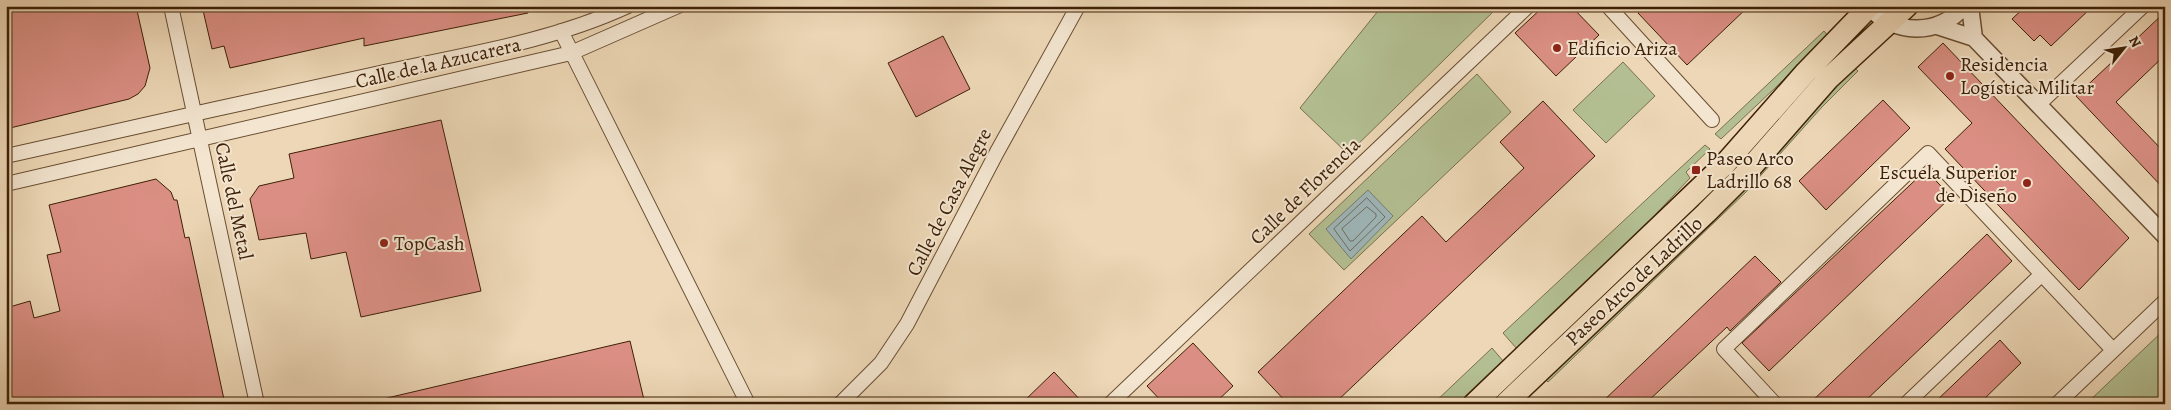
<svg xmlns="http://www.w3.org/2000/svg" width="2171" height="410" font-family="Alegreya,serif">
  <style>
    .green { fill: #b3bf92; stroke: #78704c }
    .water { fill: #9eb7ba; stroke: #777b72 }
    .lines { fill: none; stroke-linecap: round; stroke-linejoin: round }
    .shore { stroke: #6e6c60; stroke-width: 1 }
    .building { fill: #db8f84; stroke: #3d2006 }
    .minor-casing { stroke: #694e32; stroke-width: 16 }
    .tertiary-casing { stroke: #694e32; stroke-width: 19 }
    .primary-casing { stroke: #3d2006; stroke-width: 24 }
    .minor { stroke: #f3e5d0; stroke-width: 14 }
    .tertiary { stroke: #f3e5d0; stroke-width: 16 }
    .primary { stroke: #edd7b6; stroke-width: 21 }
    .poi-dot { fill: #8f2418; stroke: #f3e5d0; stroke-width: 2 }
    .labels { text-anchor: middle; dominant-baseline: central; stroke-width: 4; stroke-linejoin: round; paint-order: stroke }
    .poi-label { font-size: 20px; fill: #3d2006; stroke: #f3e5d0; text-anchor: start }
    .street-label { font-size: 20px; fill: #3d2006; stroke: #f3e5d0 }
  </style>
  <rect width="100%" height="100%" fill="#edd7b6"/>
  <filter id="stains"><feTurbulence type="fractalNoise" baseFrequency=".004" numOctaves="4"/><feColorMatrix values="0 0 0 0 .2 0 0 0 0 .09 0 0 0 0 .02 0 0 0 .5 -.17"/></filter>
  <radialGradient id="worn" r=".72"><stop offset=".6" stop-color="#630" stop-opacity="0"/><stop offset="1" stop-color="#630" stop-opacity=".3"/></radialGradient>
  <path class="green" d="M1382,6H1499L1348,154L1300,108Z
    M1824,31L1829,37L1721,139L1715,134Z
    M1623,62L1655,96L1606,143L1573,110Z
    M1854,67L1858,71L1822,107L1745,193L1548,382L1545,379L1832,87Z
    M1477,74L1511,112L1344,270L1309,234Z
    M1705,145L1710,149L1686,172L1690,178L1621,251L1517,349L1503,333Z
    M2165,329V404H2086Z
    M1492,348L1504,362L1461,404H1433Z"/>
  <path class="water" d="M1368,190L1393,216L1351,259L1326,229Z"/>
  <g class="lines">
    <path class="shore" d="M1367,198L1385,217L1350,251L1334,229Z
      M1367,207L1376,214V217L1353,241H1350L1342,229Z"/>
  </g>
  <path class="building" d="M6,6H136L150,68L145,86L138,94L129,99L6,129Z
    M202,6H527L528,13L364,46V38L230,68L224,46L212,49Z
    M1544,6H1571L1599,35L1556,76L1515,33Z
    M1645,6H1749L1687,65L1638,13Z
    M2026,6H2093L2051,46L2040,35L2034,41L2012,19Z
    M2165,12V55L2116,102L2165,153V190L2076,96Z
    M943,36L970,89L916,117L888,63Z
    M1943,43L2129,238L2079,290L1945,149L1972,123L1918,67Z
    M1883,100L1910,128L1826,210L1799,181Z
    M1543,101L1595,156L1334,404H1288L1258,372L1422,216L1446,242L1524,168L1500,142Z
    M441,120L481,291L361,317L346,252L311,259L306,233L259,240L250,199L259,186L294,178L289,154Z
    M1926,170L1951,197L1769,371L1742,343Z
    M156,179L171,192L174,200H177L185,238L189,237L225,404H6V308L30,301L34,318L60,311L47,255L61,252L49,205Z
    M1987,234L2012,261L1862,404H1809Z
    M1755,256L1781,282L1730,331L1727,327L1645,404H1600Z
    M2000,340L2021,363L1979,404H1933Z
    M630,341L645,404H388L387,398Z
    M1193,343L1233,386L1214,404H1164L1147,386Z
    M1054,372L1084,404H1021Z"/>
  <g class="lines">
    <g class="minor-casing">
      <path id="minor" d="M171,6L257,404
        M1608,6L1712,120
        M561,31L748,404
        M2038,105L2143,6
        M6,156C131,128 255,100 380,73C463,55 550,42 628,6
        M6,184L571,53L678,6
        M840,404L881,363L907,324L997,152L1078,6
        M1110,404L1528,6
        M1775,404L1724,349L1928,153L2113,350
        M1906,404L2042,274
        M2057,404L2165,301"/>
    </g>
    <g class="tertiary-casing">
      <path id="tertiary" d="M1868,6C1894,35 1938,37 1964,6
        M1970,6L1974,38
        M1937,26L1974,38L2165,236"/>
    </g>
    <g class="primary-casing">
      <path id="primary" d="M1474,404L1724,165L1806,72L1870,6
        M1505,404L1706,213L1745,174L1828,79L1907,6"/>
    </g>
    <use href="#minor" class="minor"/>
    <use href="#tertiary" class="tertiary"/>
    <use href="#primary" class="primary"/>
  </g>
  <g class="poi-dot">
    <circle cx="1557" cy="48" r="5"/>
    <circle cx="1950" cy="76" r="5"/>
    <rect x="1691" y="165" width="10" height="10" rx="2.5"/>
    <circle cx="2027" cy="183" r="5"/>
    <circle cx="384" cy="243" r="5"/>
  </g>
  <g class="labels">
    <g class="poi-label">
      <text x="1567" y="48">Edificio Ariza</text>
      <text x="1960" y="64">Residencia<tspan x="1960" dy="23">Logística Militar</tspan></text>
      <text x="1706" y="158">Paseo Arco<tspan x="1706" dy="23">Ladrillo 68</tspan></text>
      <text x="2017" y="172" text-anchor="end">Escuela Superior<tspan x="2017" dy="23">de Diseño</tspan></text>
      <text x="394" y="243">TopCash</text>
    </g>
    <g class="street-label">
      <text transform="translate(438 63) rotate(-13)">Calle de la Azucarera</text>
      <text transform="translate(1305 191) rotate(-44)">Calle de Florencia</text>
      <text transform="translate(234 201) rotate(78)">Calle del Metal</text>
      <text transform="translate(949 202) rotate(-63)">Calle de Casa Alegre</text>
      <text transform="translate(1634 281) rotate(-43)">Paseo Arco de Ladrillo</text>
    </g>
  </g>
  <rect width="2171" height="410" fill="none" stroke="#edd7b6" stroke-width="25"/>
  <rect x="8" y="8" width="2156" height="395" fill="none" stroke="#3d2006" stroke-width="2.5"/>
  <rect x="12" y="12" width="2146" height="385" fill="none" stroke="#3d2006"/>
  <g transform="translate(2124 48) rotate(60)" stroke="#f3e5d0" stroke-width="4" paint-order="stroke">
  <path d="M0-4L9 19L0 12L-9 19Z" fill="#3d2006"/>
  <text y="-8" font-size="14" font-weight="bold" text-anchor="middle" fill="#3d2006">N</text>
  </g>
  <rect width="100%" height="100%" filter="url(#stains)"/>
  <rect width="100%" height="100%" fill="url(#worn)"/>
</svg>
